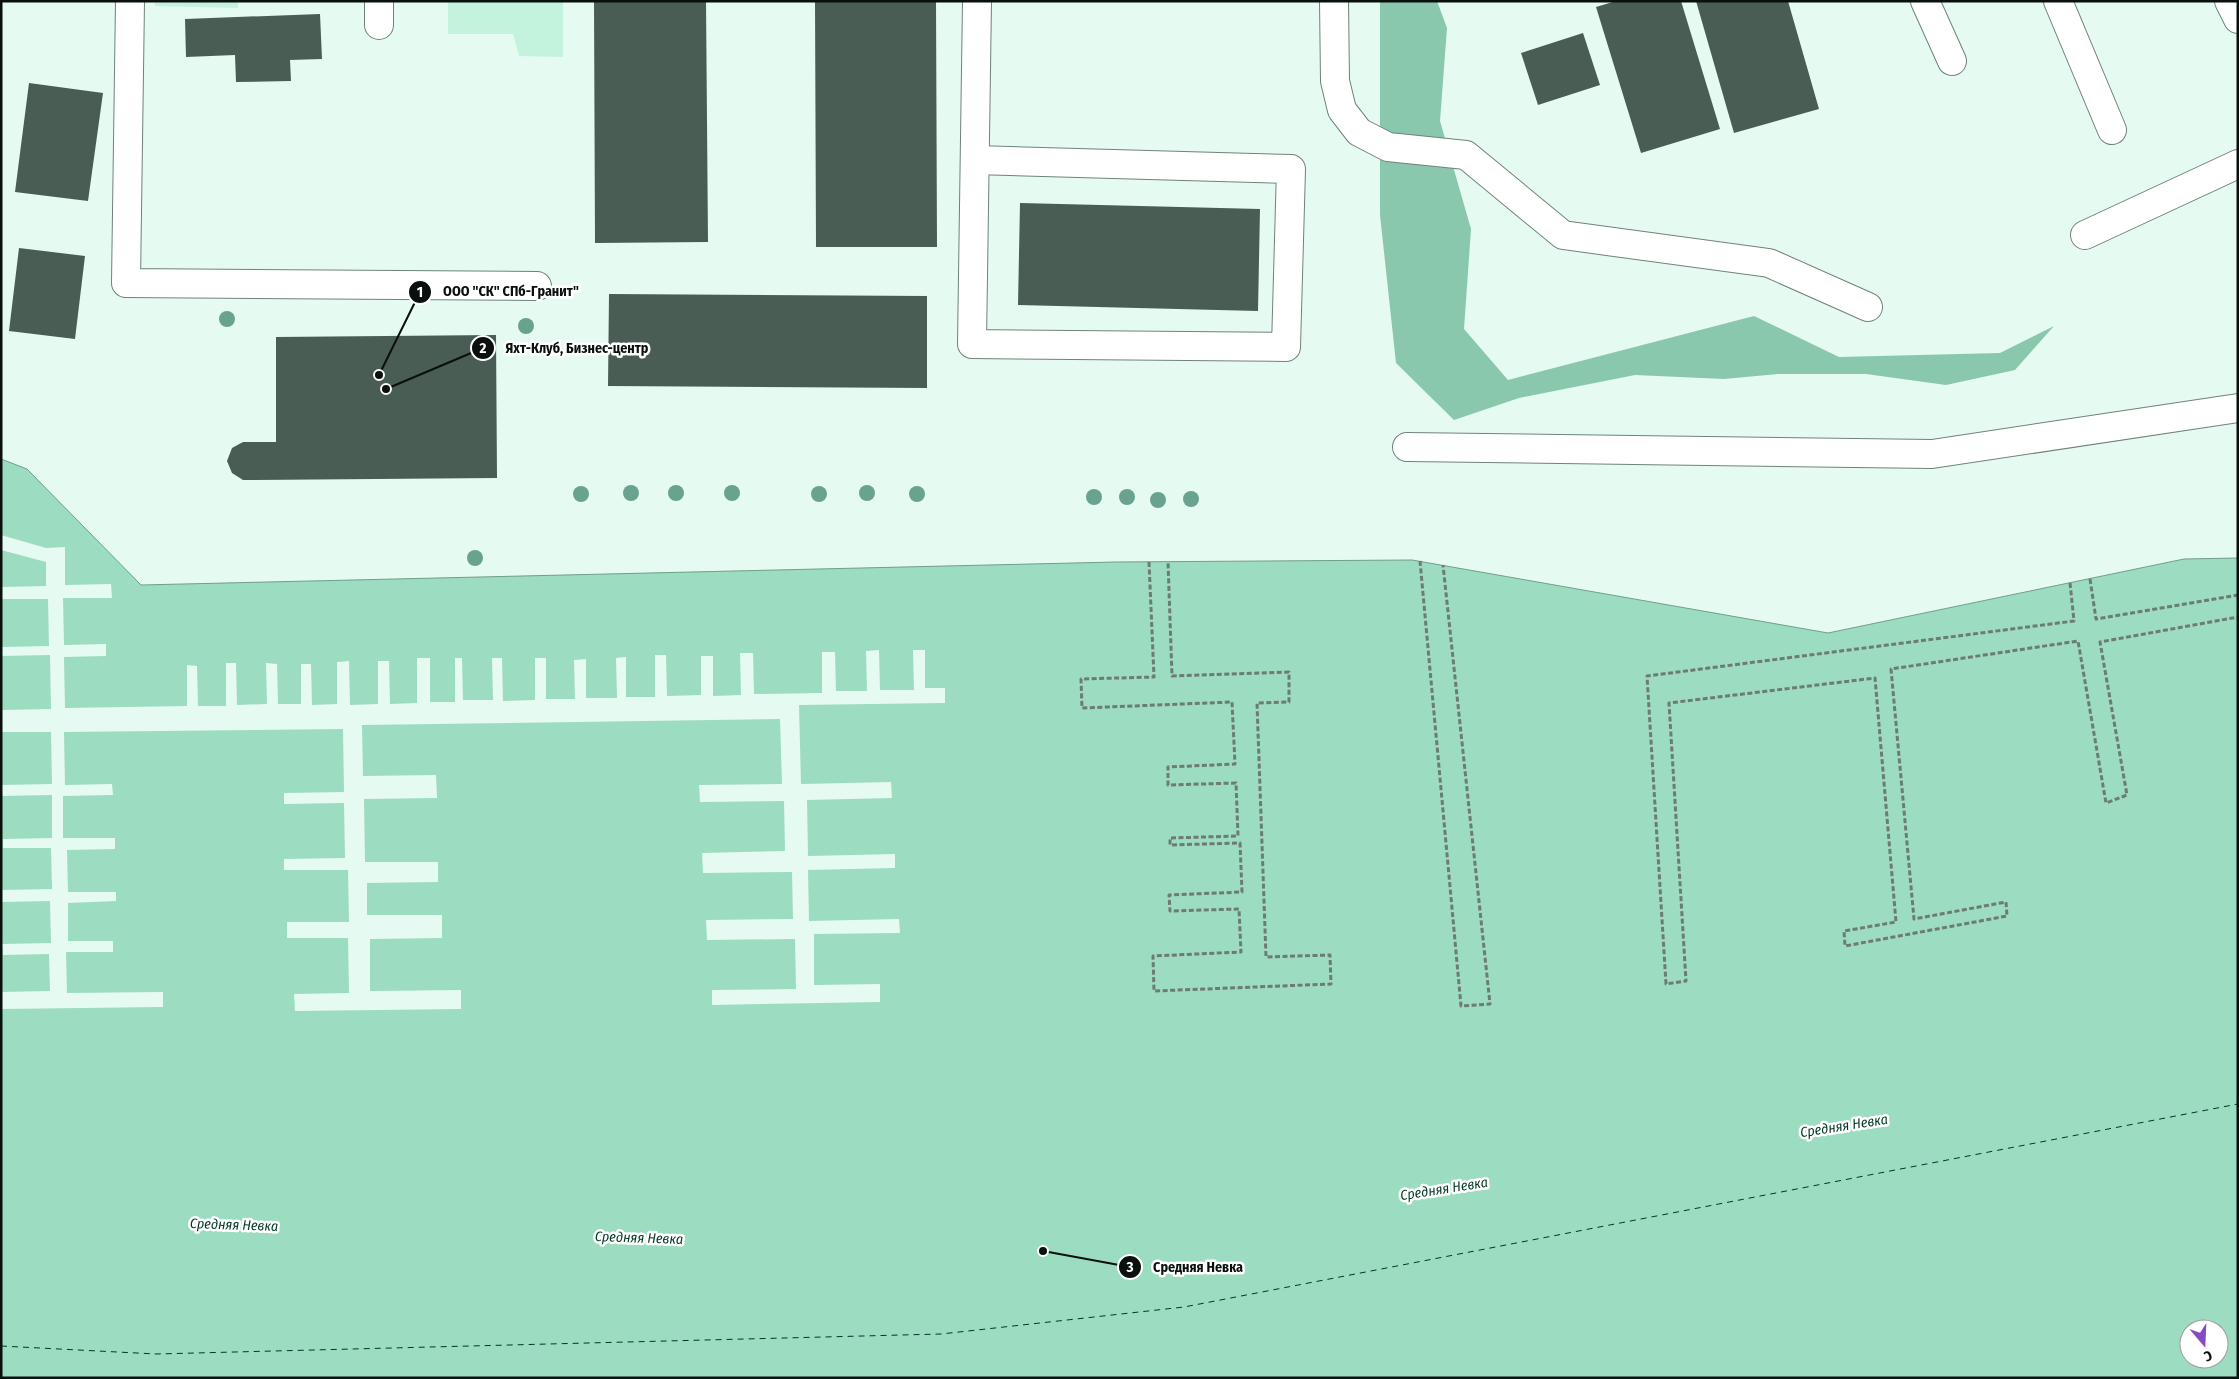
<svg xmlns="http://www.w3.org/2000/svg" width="2239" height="1379" font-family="'Fira Sans Condensed',sans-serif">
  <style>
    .green { fill: #c3f3dd }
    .forest { fill: #89c8ad }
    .water { fill: #9cdcc0; stroke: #709f8a; fill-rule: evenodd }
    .pier { fill: #e5faf0 }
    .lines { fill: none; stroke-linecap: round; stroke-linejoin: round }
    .ferry { stroke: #003826; stroke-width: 1; stroke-dasharray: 6 5; stroke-linecap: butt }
    .building { fill: #4a5d54 }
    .minor-casing { stroke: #6f837a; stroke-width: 30 }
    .path { stroke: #6d7b75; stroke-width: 3; stroke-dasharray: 5 2.5; stroke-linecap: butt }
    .minor { stroke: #fff; stroke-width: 28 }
    .tree { fill: #69a28f }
    .labels { text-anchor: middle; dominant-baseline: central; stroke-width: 5; stroke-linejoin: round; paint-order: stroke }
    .water-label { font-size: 14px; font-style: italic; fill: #003826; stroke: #fff }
    .leader { fill: none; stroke: #09100d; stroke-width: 2 }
    .callout-dot { fill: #09100d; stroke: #fff; stroke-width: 2 }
    .mark-label { font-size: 15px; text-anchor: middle; font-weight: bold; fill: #fff }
    .callout-label { font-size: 14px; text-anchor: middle; font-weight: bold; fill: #09100d; stroke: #fff; stroke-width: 5; stroke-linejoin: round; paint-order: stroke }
  </style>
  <rect width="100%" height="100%" fill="#e5faf0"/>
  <path class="green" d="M155,1H238V8L155,6Z
    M448,1H563V57L519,56L513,34H448Z"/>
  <path class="forest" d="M1380,1H1437L1447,28L1440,121L1471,229L1464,329L1508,380L1754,316L1839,357L2000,353L2054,326L2015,370L1946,385L1866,374H1778L1724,379L1635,375L1519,398L1454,420L1396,363L1380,215Z"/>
  <path class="water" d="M1,459L27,469L141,585L1116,562L1412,560L1828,633L2184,559L2238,558V1378H1ZM2189,1329H2219V1359H2189Z"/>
  <path class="pier" d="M1,535L46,548L65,547V585L111,584L112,598H63L64,645L106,644V656L64,657L65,708L187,706V665L197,666L198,706H226V663H236L237,705L267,704L266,663L277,664L278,704H301V664H311L312,705L337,704V662L349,661L350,705L378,704V661H389L390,704L417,703V658H430V702H455V658H462L463,700H493L492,658H502L503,701L535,700V658H546V699H575L574,660L586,659V698H617L616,658L626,657V697H655V655H666L667,696L701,695V656H713V696L741,695L740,653H753L754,694L822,693V652H835L836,691H867L866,651L879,650L880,690H914L913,650H925V688H945V703L799,705L801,784L891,782L892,798L807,800L808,856L895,854V868L808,870L809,921L899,919L900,933L814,934V985L880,984V1002L712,1005V990L796,989L795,939L707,940L706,920L793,919L792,872L703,873L702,853L785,851L784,801L700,802L699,785L782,784L780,719L362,725L363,776L436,775L437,798L364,799L365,862H438V882L367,883V915H442V938L370,939V991L461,990V1009L295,1011L294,994L349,993L348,938H287V922H349L348,870H284V859L345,858L344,803L284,804V793L344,792L343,729L64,732L65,785L112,784L113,795L63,796V838H115V849L67,850L68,892H116V901L68,903V941H113V952H66L67,993L163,992V1007L1,1009V992L50,991L49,954L3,955L2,944L51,943L50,901L2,902L1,890L52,889L51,848H3V839L52,838V795L1,796V785L52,784L51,732H1V710L51,709L50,655L1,656V647L49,646L48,599H1V587L46,586V562L1,550Z"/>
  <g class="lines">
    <path class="ferry" d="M1,1346L156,1354L941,1334L1184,1307L2238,1104"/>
  </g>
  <path class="building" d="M594,1H706L708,242L595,243Z
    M815,1H936L937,247H816Z
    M1616,1H1681L1720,129L1641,153L1596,7Z
    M1696,1H1788L1819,109L1734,133Z
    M320,14L322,59L290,60L291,81L236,82L235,55L186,57L185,19Z
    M1583,33L1600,85L1538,105L1521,53Z
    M29,83L103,93L88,201L15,192Z
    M1020,203L1260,209L1258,311L1018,305Z
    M19,248L85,256L75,339L9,331Z
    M609,294L927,296V388L608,386Z
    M496,335L497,478L243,480L232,473L227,461L232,448L243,442H276V337Z"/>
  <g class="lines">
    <g class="minor-casing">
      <path id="minor" d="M130,1L126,283L537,286
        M1334,1L1335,81L1342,110L1359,132L1388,147L1466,155L1563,235L1769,263L1868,307
        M1925,1L1952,61
        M2058,1L2112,130
        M2229,1L2238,19
        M379,25V1
        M975,160L1291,169L1286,347L972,344L977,1
        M2085,235L2238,164
        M1407,447L1932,454L2238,408"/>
    </g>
    <path class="path" d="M1420,561L1461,1006L1490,1004L1443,565
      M1149,562L1154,677L1081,679L1082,708L1232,702L1235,764L1168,767V785L1236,783L1238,836L1170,838V845L1240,843L1242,892L1169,895L1170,911L1239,909L1241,952L1153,956L1154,991L1331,984L1330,955L1266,957L1257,703L1289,702V672L1172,676L1168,562
      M2090,579L2096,619L2238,595
      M2070,583L2074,621L1647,676L1666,984L1686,981L1669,703L1875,678L1896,922L1844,931L1845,946L2007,916L2006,902L1914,919L1891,669L2078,641L2106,803L2127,795L2100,642L2238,617"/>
    <use href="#minor" class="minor"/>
  </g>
  <g class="tree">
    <circle cx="227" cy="319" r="8"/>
    <circle cx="526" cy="326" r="8"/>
    <circle cx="631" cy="493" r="8"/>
    <circle cx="676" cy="493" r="8"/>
    <circle cx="732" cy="493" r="8"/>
    <circle cx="867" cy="493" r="8"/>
    <circle cx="581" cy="494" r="8"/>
    <circle cx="819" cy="494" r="8"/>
    <circle cx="917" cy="494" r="8"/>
    <circle cx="1094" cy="497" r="8"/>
    <circle cx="1127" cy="497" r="8"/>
    <circle cx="1191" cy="499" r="8"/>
    <circle cx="1158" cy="500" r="8"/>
    <circle cx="475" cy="558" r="8"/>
  </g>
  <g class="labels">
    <g class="water-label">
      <text transform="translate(1844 1126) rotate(-9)">Средняя Невка</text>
      <text transform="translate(1444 1189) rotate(-9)">Средняя Невка</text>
      <text transform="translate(234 1225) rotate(2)">Средняя Невка</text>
      <text transform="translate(639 1238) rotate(2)">Средняя Невка</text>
    </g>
  </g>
  <path class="leader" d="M379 375L420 292M386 389L483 348M1043 1251L1130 1267"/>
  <g class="callout-dot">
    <circle cx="379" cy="375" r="5"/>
    <circle cx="386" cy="389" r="5"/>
    <circle cx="1043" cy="1251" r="5"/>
    <circle cx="420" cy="292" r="12"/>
    <circle cx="483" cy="348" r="12"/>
    <circle cx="1130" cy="1267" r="12"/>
  </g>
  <g class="mark-label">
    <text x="420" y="297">1</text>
    <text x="483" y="353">2</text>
    <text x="1130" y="1272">3</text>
  </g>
  <g class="callout-label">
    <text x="511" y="296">ООО "СК" СПб-Гранит"</text>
    <text x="577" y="353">Яхт-Клуб, Бизнес-центр</text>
    <text x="1198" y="1272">Средняя Невка</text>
  </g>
  <rect width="2239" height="1379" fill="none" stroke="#09100d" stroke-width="5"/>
  <g transform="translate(2204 1344) rotate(161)"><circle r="24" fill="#ffffff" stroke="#9d9f9e"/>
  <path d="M0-4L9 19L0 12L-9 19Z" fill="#864bc1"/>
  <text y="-8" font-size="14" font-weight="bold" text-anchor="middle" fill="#09100d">С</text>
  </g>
</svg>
